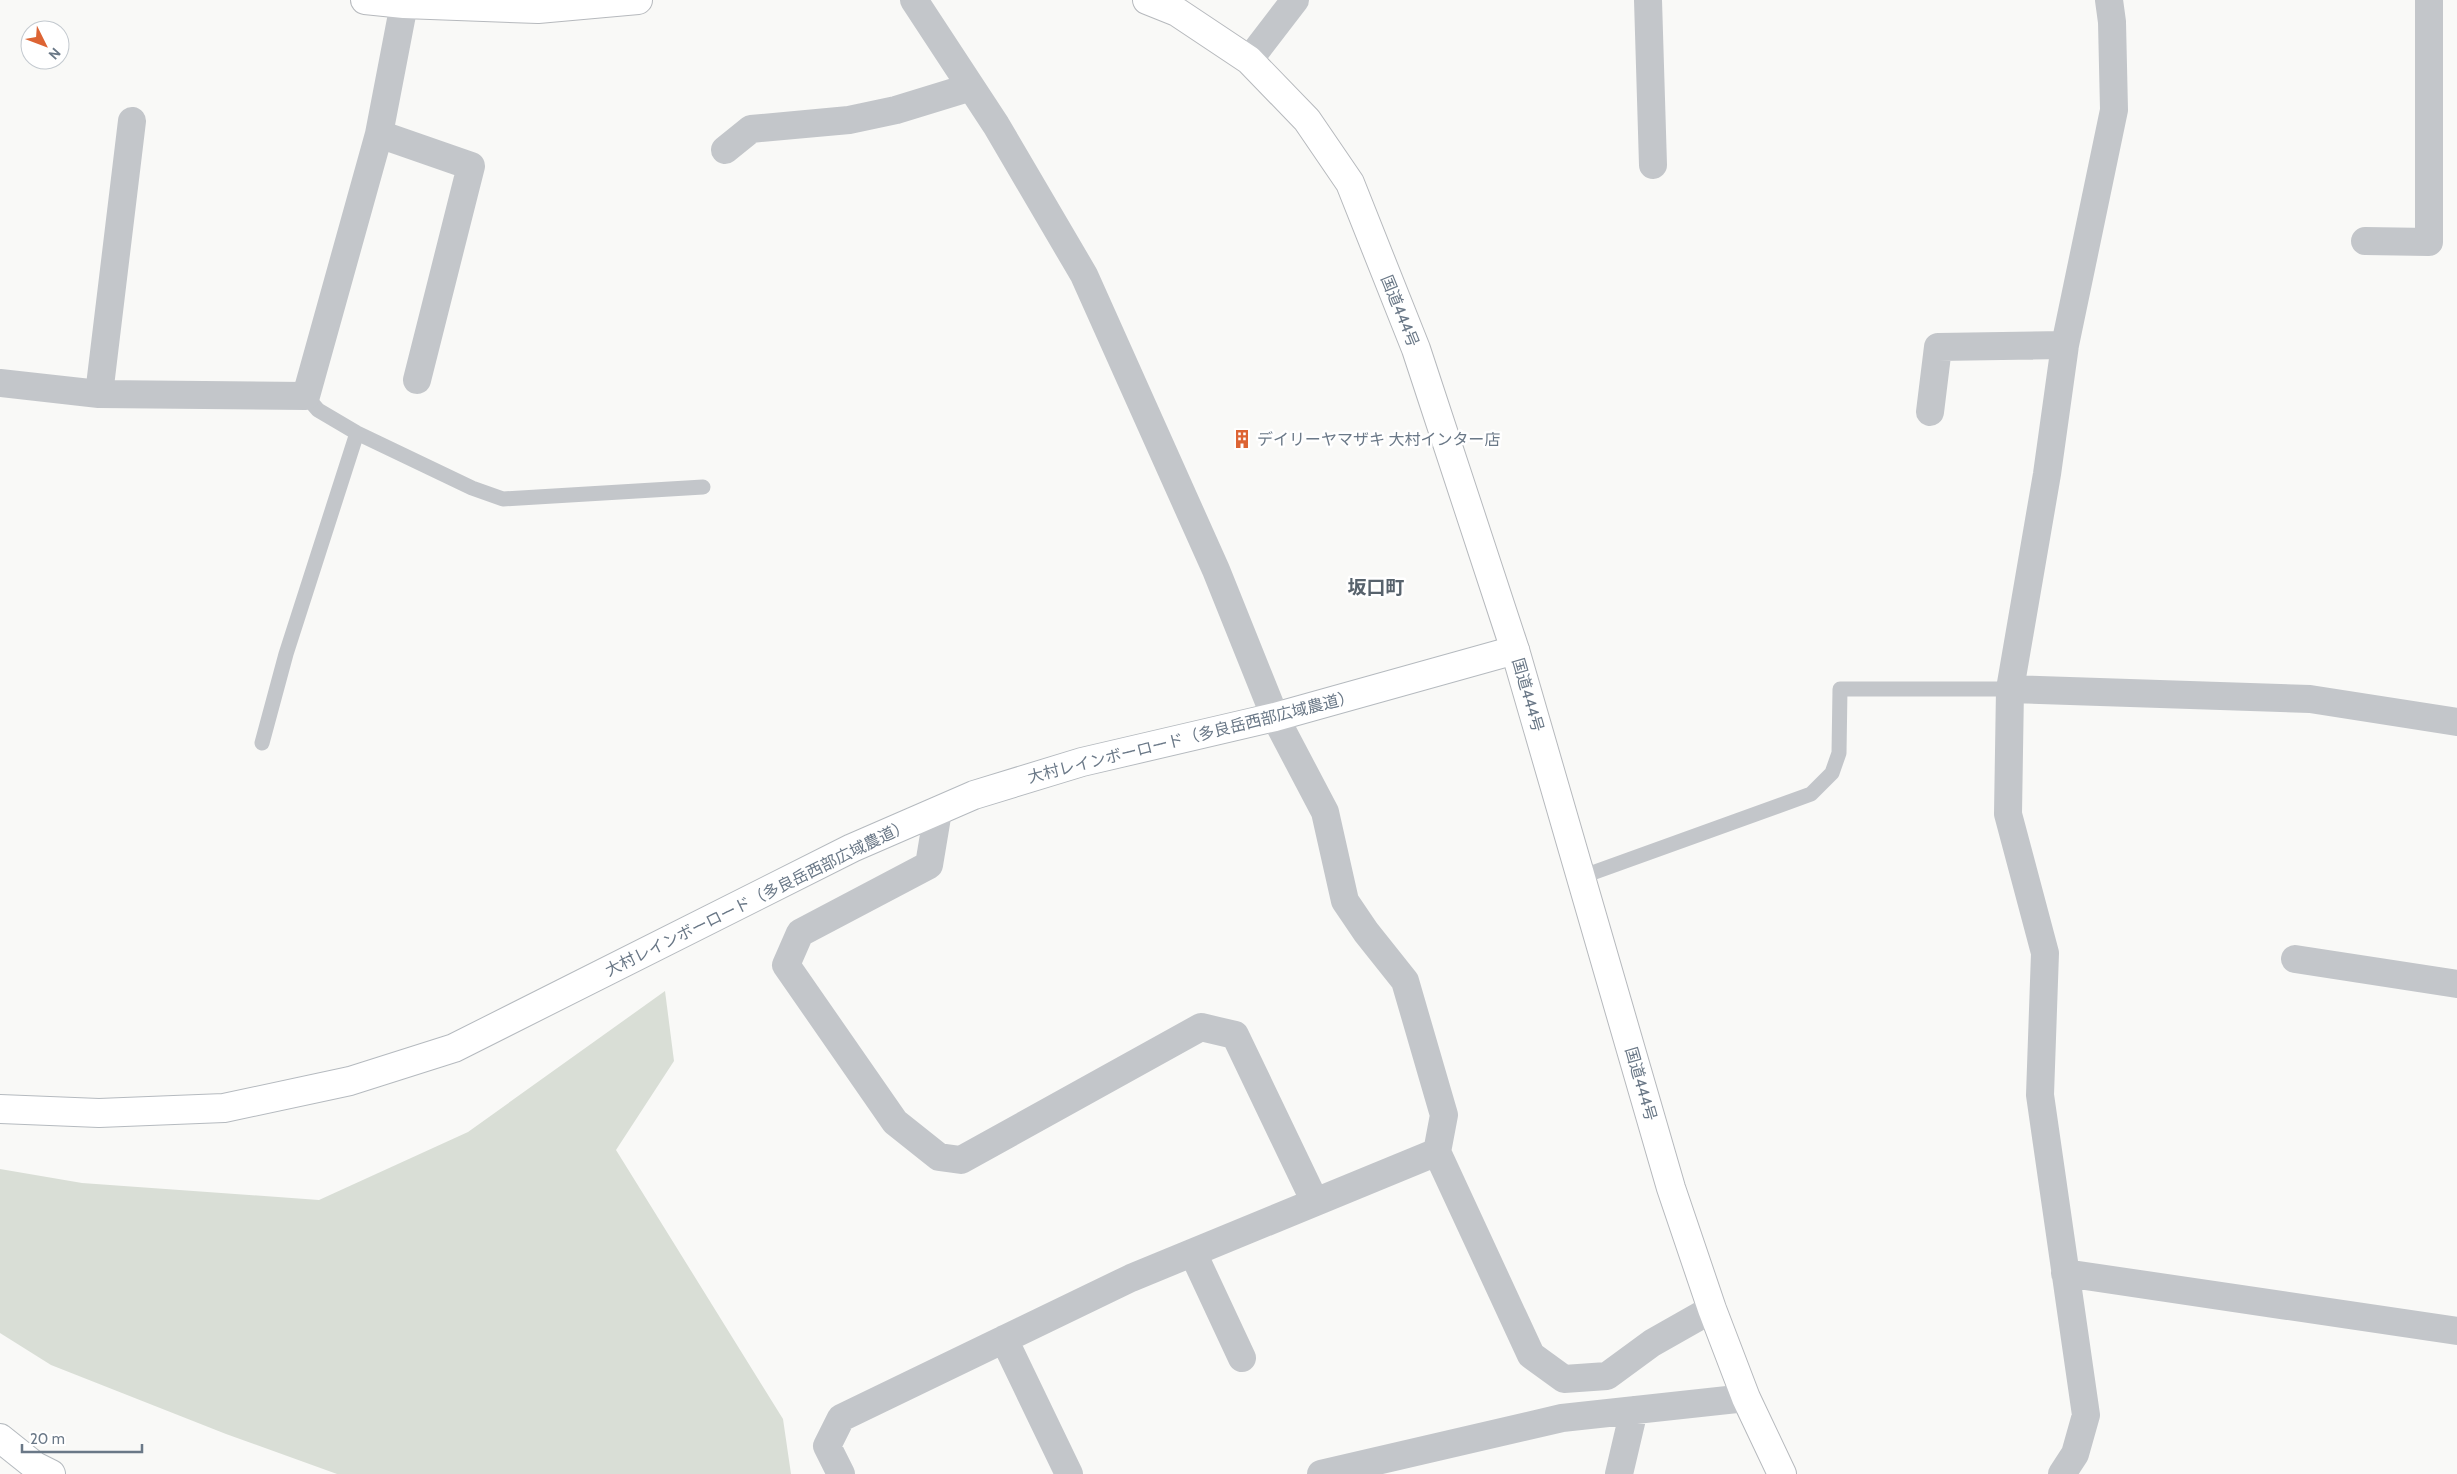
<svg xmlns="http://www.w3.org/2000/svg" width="2457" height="1474" font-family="Cabin,'Noto Sans JP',sans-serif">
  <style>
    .green { fill: #d9ded6 }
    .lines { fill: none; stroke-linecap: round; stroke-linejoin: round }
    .secondary-casing { stroke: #b5babf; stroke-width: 30 }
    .highway-casing { stroke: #b6b9bd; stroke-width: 30 }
    .lane { stroke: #c3c6ca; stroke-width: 15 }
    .street { stroke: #c3c6ca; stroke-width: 28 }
    .secondary { stroke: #fff; stroke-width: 28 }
    .highway { stroke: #fff; stroke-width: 28 }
    .labels { text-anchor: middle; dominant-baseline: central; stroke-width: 5; stroke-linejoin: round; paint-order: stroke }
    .street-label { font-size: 16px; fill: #6a7887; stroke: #fff }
    .poi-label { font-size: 16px; fill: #6a7887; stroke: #fff; text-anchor: start }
    .quarter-label { font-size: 19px; font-weight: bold; fill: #57626c; stroke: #fff }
  </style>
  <rect width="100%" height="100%" fill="#f9f9f7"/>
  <path class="green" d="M665,991L674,1061L616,1150L783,1419L791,1474H337L226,1434L51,1365L0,1333V1169L82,1183L319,1200L468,1132Z"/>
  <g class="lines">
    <g class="secondary-casing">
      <path id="secondary" d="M0,1109L99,1113L224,1108L350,1081L454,1048L852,848L974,795L1082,762L1275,717L1515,650
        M0,1438L35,1466L51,1474"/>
    </g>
    <g class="highway-casing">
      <path id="highway" d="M365,0L404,4L538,9L638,0
        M1147,0L1177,12L1249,60L1307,120L1350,183L1416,349L1515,650L1671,1188L1712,1309L1746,1398L1782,1474"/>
    </g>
    <path class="lane" d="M306,396L318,410L357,433L472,488L503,499L703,487
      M262,743L286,654L357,433
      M1581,877L1811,794L1832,773L1839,753L1840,689H2010"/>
    <path class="street" d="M914,0L996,125L1084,275L1216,570L1275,717L1325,812L1345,901L1366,932L1405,981L1444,1115L1437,1152L1531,1355L1564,1379L1607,1376L1652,1343L1712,1309
      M1648,0L1653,165
      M1249,60L1295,0
      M379,134L471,166L417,380
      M725,150L751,129L849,120L896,110L971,87
      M2365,241L2429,242V0
      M0,383L99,394L132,121
      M99,394L306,396L379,134L404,4
      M1930,412L1938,347L2065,345
      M2010,689L2310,699L2457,722
      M938,811L929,865L800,933L786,965L895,1122L939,1157L961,1160L1201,1027L1235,1035L1315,1202
      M2295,959L2457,984
      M1193,1253L1242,1358
      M2065,1273L2457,1331
      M1004,1339L1069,1474
      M841,1474L827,1446L841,1418L1131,1278L1437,1152
      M1321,1474L1562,1418L1746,1398
      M1619,1474L1634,1410
      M2062,1474L2075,1454L2086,1415L2040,1095L2045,953L2008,814L2010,689L2047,474L2065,345L2114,110L2112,22L2109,0"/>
    <use href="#secondary" class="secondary"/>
    <use href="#highway" class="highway"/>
  </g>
  <defs>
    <g id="building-bare" transform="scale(1.5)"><path d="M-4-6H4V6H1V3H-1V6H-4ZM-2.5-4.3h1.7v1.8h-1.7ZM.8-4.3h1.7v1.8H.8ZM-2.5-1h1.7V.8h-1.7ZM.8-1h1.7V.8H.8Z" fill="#dd6434" stroke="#fff" stroke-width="2.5" paint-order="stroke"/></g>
  </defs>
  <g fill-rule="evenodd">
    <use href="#building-bare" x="1242" y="439"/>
  </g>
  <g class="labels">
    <g class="street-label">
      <text transform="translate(1400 311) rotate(68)">国道444号</text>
      <text transform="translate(1528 695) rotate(74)">国道444号</text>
      <text transform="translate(1191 737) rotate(-14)">大村レインボーロード（多良岳西部広域農道）</text>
      <text transform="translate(757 898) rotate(-26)">大村レインボーロード（多良岳西部広域農道）</text>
      <text transform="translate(1641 1084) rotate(74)">国道444号</text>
    </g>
    <g class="poi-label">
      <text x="1257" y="439">デイリーヤマザキ 大村インター店</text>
    </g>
    <g class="quarter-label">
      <text x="1376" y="587">坂口町</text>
    </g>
  </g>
  <g transform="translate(45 45) rotate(132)"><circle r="24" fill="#ffffff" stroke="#c3c9cf"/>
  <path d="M0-4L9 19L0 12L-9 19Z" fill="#dd6434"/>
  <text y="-8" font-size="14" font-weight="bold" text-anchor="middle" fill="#6a7887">N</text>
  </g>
  <path d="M22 1444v8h120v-8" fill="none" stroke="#6a7887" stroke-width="2.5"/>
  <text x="30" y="1444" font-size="15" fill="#6a7887" stroke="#ffffff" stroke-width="4" paint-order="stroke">20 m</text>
</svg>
